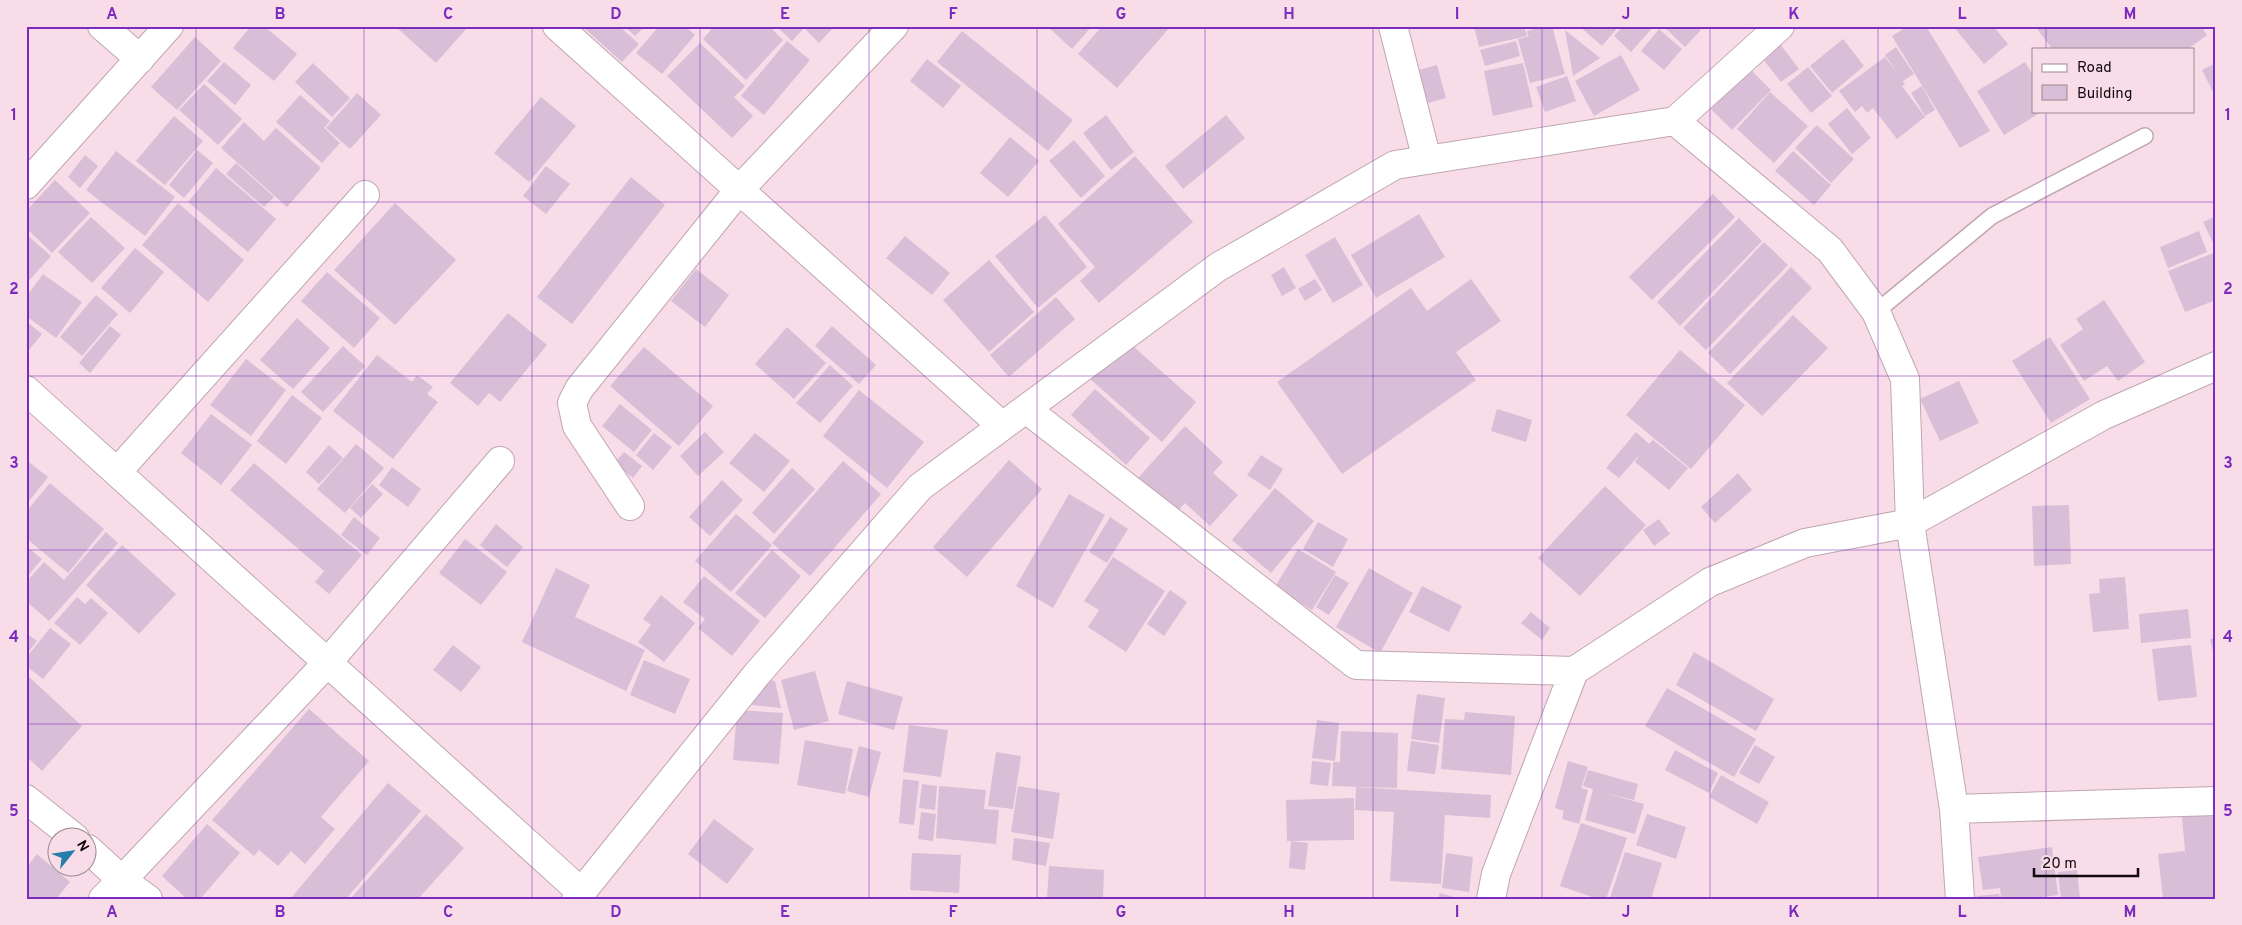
<svg xmlns="http://www.w3.org/2000/svg" width="2242" height="925" font-family="Overpass,sans-serif">
  <style>
    .building { fill: #d8bed7 }
    .lines { fill: none; stroke-linecap: round; stroke-linejoin: round }
    .service-casing { stroke: #c0a6b1; stroke-width: 18 }
    .minor-casing { stroke: #c0a6b1; stroke-width: 30 }
    .service { stroke: #fff; stroke-width: 15 }
    .minor { stroke: #fff; stroke-width: 28 }
    .grid { fill: none; stroke: #7b2cbf; stroke-width: 1; stroke-opacity: 0.55 }
    .neatline { fill: none; stroke: #7b2cbf; stroke-width: 2 }
    .grid-label { font-size: 16px; text-anchor: middle; font-weight: bold; fill: #7b2cbf }
  </style>
  <rect width="100%" height="100%" fill="#f8dde8"/>
  <path class="building" d="M251,26H264L297,54L274,81L233,48Z
    M395,26H465L467,28L436,63Z
    M586,26H619L639,44L622,62L584,28Z
    M624,26H645L635,36Z
    M659,26H685L695,35L662,74L636,53Z
    M714,26H769L783,40L746,80L703,39Z
    M776,26H806L792,41Z
    M809,26H835L819,43L806,30Z
    M1047,26H1092L1072,49Z
    M1102,26H1171L1117,88L1078,54Z
    M1474,26H1524L1527,36L1479,47Z
    M1545,26H1552L1565,74L1530,83L1518,39L1531,36H1528L1527,31Z
    M1579,26H1619L1602,46Z
    M1623,26H1654L1631,52L1614,36Z
    M1663,26H1697L1701,30L1685,47Z
    M1908,26H1926L1990,131L1960,148L1892,36Z
    M1953,26H1993L2008,44L1984,64Z
    M2035,26H2201L2207,35L2188,49H2052Z
    M1659,29L1682,49L1664,70L1641,51Z
    M1565,30L1600,58L1573,76Z
    M962,31L1073,120L1048,151L937,62Z
    M195,37L221,61L177,110L151,87Z
    M1843,39L1864,66L1832,93L1810,66Z
    M787,41L810,60L764,115L741,96Z
    M1516,41L1520,56L1485,66L1480,50Z
    M700,43L745,86L734,97L753,116L732,138L667,76Z
    M1781,45L1799,69L1781,82L1762,58Z
    M1896,47L1914,74L1903,81L1905,84L1902,86L1925,117L1897,139L1873,108L1867,113L1862,106L1855,112L1839,91L1885,57L1898,74L1885,55Z
    M1621,55L1640,90L1594,116L1575,81Z
    M927,59L961,86L943,108L910,81Z
    M224,62L251,85L235,105L207,81Z
    M2025,62L2033,75V111H2043L2004,135L1977,91Z
    M313,63L350,98L332,117L295,82Z
    M1523,63L1533,107L1493,116L1484,71Z
    M2216,63V98L2202,70Z
    M1437,65L1446,98L1417,106L1408,73Z
    M1808,67L1832,96L1811,113L1787,84Z
    M1750,69L1771,90L1732,130L1711,109Z
    M1567,76L1576,101L1545,112L1536,87Z
    M204,84L242,119L218,145L179,110Z
    M1922,86L1935,110L1925,116L1911,93Z
    M1770,92L1808,126L1774,163L1737,129Z
    M357,93L381,115L350,149L326,128Z
    M300,95L330,121L324,128L340,143L322,163L276,122Z
    M541,97L576,126L529,182L494,153Z
    M1847,108L1871,138L1852,154L1828,124Z
    M1106,115L1134,152L1111,170L1083,133Z
    M1226,115L1245,138L1183,189L1165,166Z
    M174,116L203,141L165,185L136,161Z
    M244,122L264,141L276,128L321,168L287,207L221,148Z
    M1817,125L1854,159L1831,183L1795,148Z
    M1010,137L1039,161L1008,197L980,173Z
    M1074,140L1105,176L1081,198L1049,161Z
    M197,150L213,163L184,198L169,185Z
    M116,151L175,197L145,236L86,190Z
    M1793,151L1831,185L1814,205L1775,171Z
    M85,155L98,166L80,188L68,177Z
    M1135,156L1193,222L1099,303L1080,281L1095,267L1058,224Z
    M236,163L274,197L264,207L226,174Z
    M546,166L570,184L546,214L523,196Z
    M216,168L276,219L248,252L188,202Z
    M631,177L665,205L572,324L537,297Z
    M55,180L90,213L52,253L26,228V211Z
    M1713,194L1735,217L1652,300L1629,277Z
    M178,203L244,260L208,302L142,245Z
    M395,203L456,260L395,325L334,270Z
    M1419,214L1445,257L1376,298L1351,255Z
    M1045,215L1087,267L1038,308L995,256Z
    M2216,216V249L2203,222Z
    M91,217L125,248L92,283L58,252Z
    M1739,218L1762,241L1680,326L1657,302Z
    M2199,231L2207,252L2168,268L2160,247Z
    M26,234L51,256L26,284Z
    M905,236L950,273L932,295L886,258Z
    M1335,237L1363,285L1333,303L1305,255Z
    M1764,242L1788,265L1706,350L1683,328Z
    M135,248L164,272L130,313L101,288Z
    M2216,252V300L2185,312L2168,271Z
    M989,260L1034,312L989,352L943,300Z
    M1284,267L1296,288L1282,296L1271,275Z
    M1791,267L1812,288L1730,374L1708,353Z
    M696,269L729,295L705,327L671,301Z
    M327,272L380,318L354,348L301,301Z
    M43,274L82,302L56,338L26,316V297Z
    M1315,279L1322,290L1305,301L1298,289Z
    M1471,279L1501,321L1456,352L1476,380L1342,474L1277,382L1411,288L1427,311Z
    M96,295L118,314L82,356L60,337Z
    M1056,297L1075,319L1009,377L990,355Z
    M2104,300L2145,362L2118,381L2107,366L2084,381L2060,345L2083,329L2076,319Z
    M508,313L547,345L500,402L489,393L478,406L450,383Z
    M1793,315L1828,348L1762,416L1727,383Z
    M297,318L330,348L293,389L260,360Z
    M26,321L42,334L28,351L26,350Z
    M110,326L121,335L90,373L79,363Z
    M832,326L876,365L859,384L815,346Z
    M787,327L826,363L794,399L755,364Z
    M2050,337L2090,399L2051,423L2012,361Z
    M1125,339L1196,402L1162,442L1090,379Z
    M343,346L365,366L323,412L301,392Z
    M644,347L713,406L679,446L610,386Z
    M1680,350L1745,405L1691,469L1626,415Z
    M377,355L412,382L417,375L433,387L427,394L438,402L393,459L333,411Z
    M246,359L286,390L251,436L210,405Z
    M830,365L853,386L820,423L796,403Z
    M1959,381L1979,423L1940,441L1920,399Z
    M1095,389L1150,438L1126,465L1071,415Z
    M859,390L924,442L887,488L823,436Z
    M292,395L322,418L286,464L257,441Z
    M620,404L652,430L634,452L602,426Z
    M1497,409L1532,420L1526,442L1491,431Z
    M211,414L252,445L221,485L181,453Z
    M1185,426L1223,462L1213,473L1238,495L1210,526L1185,503L1175,514L1137,479Z
    M705,432L724,452L698,476L680,456Z
    M1636,432L1649,444L1653,440L1688,468L1669,490L1635,462L1640,454L1619,478L1606,468Z
    M654,433L672,447L653,470L636,455Z
    M755,433L790,461L764,492L729,463Z
    M356,444L384,468L345,513L317,489Z
    M329,445L343,458L319,484L306,472Z
    M624,452L642,466L633,478L614,463Z
    M1261,455L1283,469L1270,490L1247,475Z
    M26,460L48,477L26,505Z
    M1009,460L1042,489L967,577L933,547Z
    M843,461L881,494L810,576L772,543Z
    M254,463L362,555L329,594L315,582L324,571L230,490Z
    M392,467L421,489L408,507L379,485Z
    M792,468L815,489L774,534L752,513Z
    M1738,473L1752,490L1715,523L1701,507Z
    M722,480L743,500L710,536L689,517Z
    M50,483L104,529L68,573L26,538V512Z
    M372,484L383,494L361,518L350,508Z
    M1605,486L1646,525L1580,596L1538,558Z
    M1275,488L1314,521L1271,573L1232,540Z
    M1069,494L1105,515L1053,608L1016,586Z
    M2069,505L2071,564L2034,566L2032,506Z
    M736,514L772,545L731,592L695,561Z
    M354,517L380,538L367,555L341,535Z
    M1110,517L1128,529L1107,563L1089,552Z
    M1659,519L1670,534L1654,546L1643,530Z
    M1318,522L1348,539L1333,567L1303,549Z
    M496,524L523,547L507,567L480,545Z
    M106,532L118,543L49,621L26,601V582L44,562L64,580Z
    M465,539L507,572L481,605L439,573Z
    M122,545L176,594L139,634L86,585Z
    M26,546L42,559L26,578Z
    M1298,549L1336,572L1312,610L1275,587Z
    M772,550L801,576L765,618L735,593Z
    M1113,557L1165,591L1126,652L1088,627L1099,610L1084,601Z
    M556,568L590,585L575,617L645,650L626,691L522,642Z
    M1369,568L1413,593L1380,653L1336,627Z
    M1335,575L1349,583L1329,615L1316,607Z
    M704,576L760,621L732,656L698,628L705,619L683,602Z
    M2125,577L2129,629L2093,632L2089,594L2100,593L2099,579Z
    M1422,586L1462,606L1449,632L1409,612Z
    M1170,590L1187,602L1164,636L1147,624Z
    M661,595L695,623L664,662L638,642L651,625L643,619Z
    M77,597L85,604L91,598L108,613L80,645L54,623Z
    M2188,609L2191,638L2141,643L2139,614Z
    M1531,612L1550,628L1542,640L1521,623Z
    M50,628L71,644L43,679L26,666V658Z
    M26,633L37,641L26,655Z
    M2216,638V660H2215L2210,639Z
    M453,645L481,667L461,692L433,670Z
    M2191,645L2197,697L2158,701L2152,649Z
    M1694,652L1774,699L1756,731L1676,685Z
    M644,660L690,679L675,714L630,695Z
    M815,671L829,721L794,730L781,680Z
    M26,674L82,726L42,771L26,756Z
    M760,678L775,681L781,708L752,705Z
    M847,681L903,697L894,730L838,714Z
    M1667,688L1756,739L1734,777L1645,726Z
    M1417,694L1445,698L1439,743L1411,739Z
    M309,709L369,761L321,817L335,829L305,864L291,851L278,866L259,850L254,856L212,820Z
    M737,710L783,713L779,764L733,760Z
    M1465,712L1515,716L1511,775L1441,769L1445,719L1464,720Z
    M1317,720L1339,723L1335,761L1312,758Z
    M909,725L948,730L941,777L903,772Z
    M1341,731L1398,733L1397,788L1332,786L1333,762H1340Z
    M805,740L853,749L845,794L797,785Z
    M1411,741L1439,745L1435,774L1407,771Z
    M1755,745L1775,757L1759,784L1739,773Z
    M859,746L881,752L869,797L847,791Z
    M1675,750L1718,773L1709,793L1665,770Z
    M996,752L1021,756L1013,809L988,806Z
    M1312,761L1331,763L1328,786L1310,784Z
    M1568,761L1588,767L1581,788L1588,790L1579,824L1562,819L1564,811L1555,808Z
    M1588,770L1638,784L1634,800L1605,793L1644,804L1635,834L1585,820L1593,789L1583,786Z
    M1721,775L1769,802L1757,824L1709,797Z
    M903,779L919,781L914,825L899,823Z
    M388,783L421,811L346,899H292L291,898Z
    M922,784L937,786L935,810L919,808Z
    M939,786L986,790L984,809L999,810L996,844L936,838Z
    M1018,786L1060,793L1053,839L1011,832Z
    M1356,787L1491,795L1490,818L1445,815L1441,884L1390,881L1394,812L1355,810Z
    M1354,798V840L1287,841L1286,800Z
    M921,812L936,814L933,841L918,839Z
    M426,814L464,848L418,899H350Z
    M1647,814L1686,827L1676,859L1636,845Z
    M2216,814V899H2163L2158,854L2185,851L2182,817Z
    M714,819L754,849L727,884L688,854Z
    M1581,823L1627,838L1606,899H1598L1560,886Z
    M207,824L240,853L200,899H187L162,876Z
    M1014,838L1050,843L1046,866L1012,860Z
    M1291,841L1308,843L1305,870L1289,868Z
    M2052,847L2058,895L2030,899H2001L2000,888L1983,890L1978,857Z
    M1625,852L1662,863L1651,899L1610,898Z
    M912,853L961,855L959,893L910,890Z
    M1446,853L1473,857L1469,892L1442,888Z
    M37,854L70,882L56,899H26V868Z
    M1049,866L1104,870L1103,899H1047Z
    M2077,870L2080,899H2061L2058,872Z
    M1440,893L1457,898V899H1438Z
    M1999,894L2000,899H1977V896Z"/>
  <g class="lines">
    <g class="service-casing">
      <path id="service" d="M1876,312L1992,216L2145,136"/>
    </g>
    <g class="minor-casing">
      <path id="minor" d="M102,26L140,59
        M557,26L1002,426
        M1393,26L1427,160
        M1675,121L1830,250L1876,312L1905,379L1910,523L1954,809L1960,899
        M26,185L169,26
        M26,390L581,892
        M1026,409L1356,665L1574,671L1710,582L1805,543L1910,523L2104,415L2216,366
        M117,472L365,195
        M630,506L577,426L572,403L579,389L739,190L894,26
        M26,799L75,838
        M1954,809L2216,801
        M88,849L122,880L328,662L500,461
        M103,899L122,880L148,899
        M576,899L757,674L920,487L1218,267L1395,165L1675,121L1780,26
        M1491,899L1496,874L1574,671"/>
    </g>
    <use href="#service" class="service"/>
    <use href="#minor" class="minor"/>
  </g>
  <path class="grid" d="M196,26V899M364,26V899M532,26V899M700,26V899M869,26V899M1037,26V899M1205,26V899M1373,26V899M1542,26V899M1710,26V899M1878,26V899M2046,26V49M2046,111V899M26,202H2216M26,376H2216M26,550H2216M26,724H2216"/>
  <rect width="2242" height="925" fill="none" stroke="#f8dde8" stroke-width="55"/>
  <rect x="2032" y="48" width="162" height="65" fill="#f8dde8" stroke="#9c8890"/>
  <rect x="2042" y="64" width="25" height="8" fill="#ffffff" stroke="#9c8890"/>
  <text x="2077" y="72" font-size="15" fill="#11090d">Road</text>
  <rect x="2042" y="85" width="25" height="15" fill="#d8bed7" stroke="#9c8890"/>
  <text x="2077" y="98" font-size="15" fill="#11090d">Building</text>
  <g transform="translate(72 852) rotate(60)"><circle r="24" fill="#f8dde8" stroke="#9c8890"/>
  <path d="M0-4L9 19L0 12L-9 19Z" fill="#247dab"/>
  <text y="-8" font-size="14" font-weight="bold" text-anchor="middle" fill="#11090d">N</text>
  </g>
  <path d="M2034 868v8h104v-8" fill="none" stroke="#11090d" stroke-width="2.5"/>
  <text x="2042" y="868" font-size="15" fill="#11090d" stroke="#f8dde8" stroke-width="4" paint-order="stroke">20 m</text>
  <rect x="28" y="28" width="2186" height="870" class="neatline"/>
  <g class="grid-label">
    <text x="112" y="19">A</text>
    <text x="280" y="19">B</text>
    <text x="448" y="19">C</text>
    <text x="616" y="19">D</text>
    <text x="785" y="19">E</text>
    <text x="953" y="19">F</text>
    <text x="1121" y="19">G</text>
    <text x="1289" y="19">H</text>
    <text x="1457" y="19">I</text>
    <text x="1626" y="19">J</text>
    <text x="1794" y="19">K</text>
    <text x="1962" y="19">L</text>
    <text x="2130" y="19">M</text>
    <text x="14" y="120">1</text>
    <text x="2228" y="120">1</text>
    <text x="14" y="294">2</text>
    <text x="2228" y="294">2</text>
    <text x="14" y="468">3</text>
    <text x="2228" y="468">3</text>
    <text x="14" y="642">4</text>
    <text x="2228" y="642">4</text>
    <text x="14" y="816">5</text>
    <text x="2228" y="816">5</text>
    <text x="112" y="917">A</text>
    <text x="280" y="917">B</text>
    <text x="448" y="917">C</text>
    <text x="616" y="917">D</text>
    <text x="785" y="917">E</text>
    <text x="953" y="917">F</text>
    <text x="1121" y="917">G</text>
    <text x="1289" y="917">H</text>
    <text x="1457" y="917">I</text>
    <text x="1626" y="917">J</text>
    <text x="1794" y="917">K</text>
    <text x="1962" y="917">L</text>
    <text x="2130" y="917">M</text>
  </g>
</svg>
